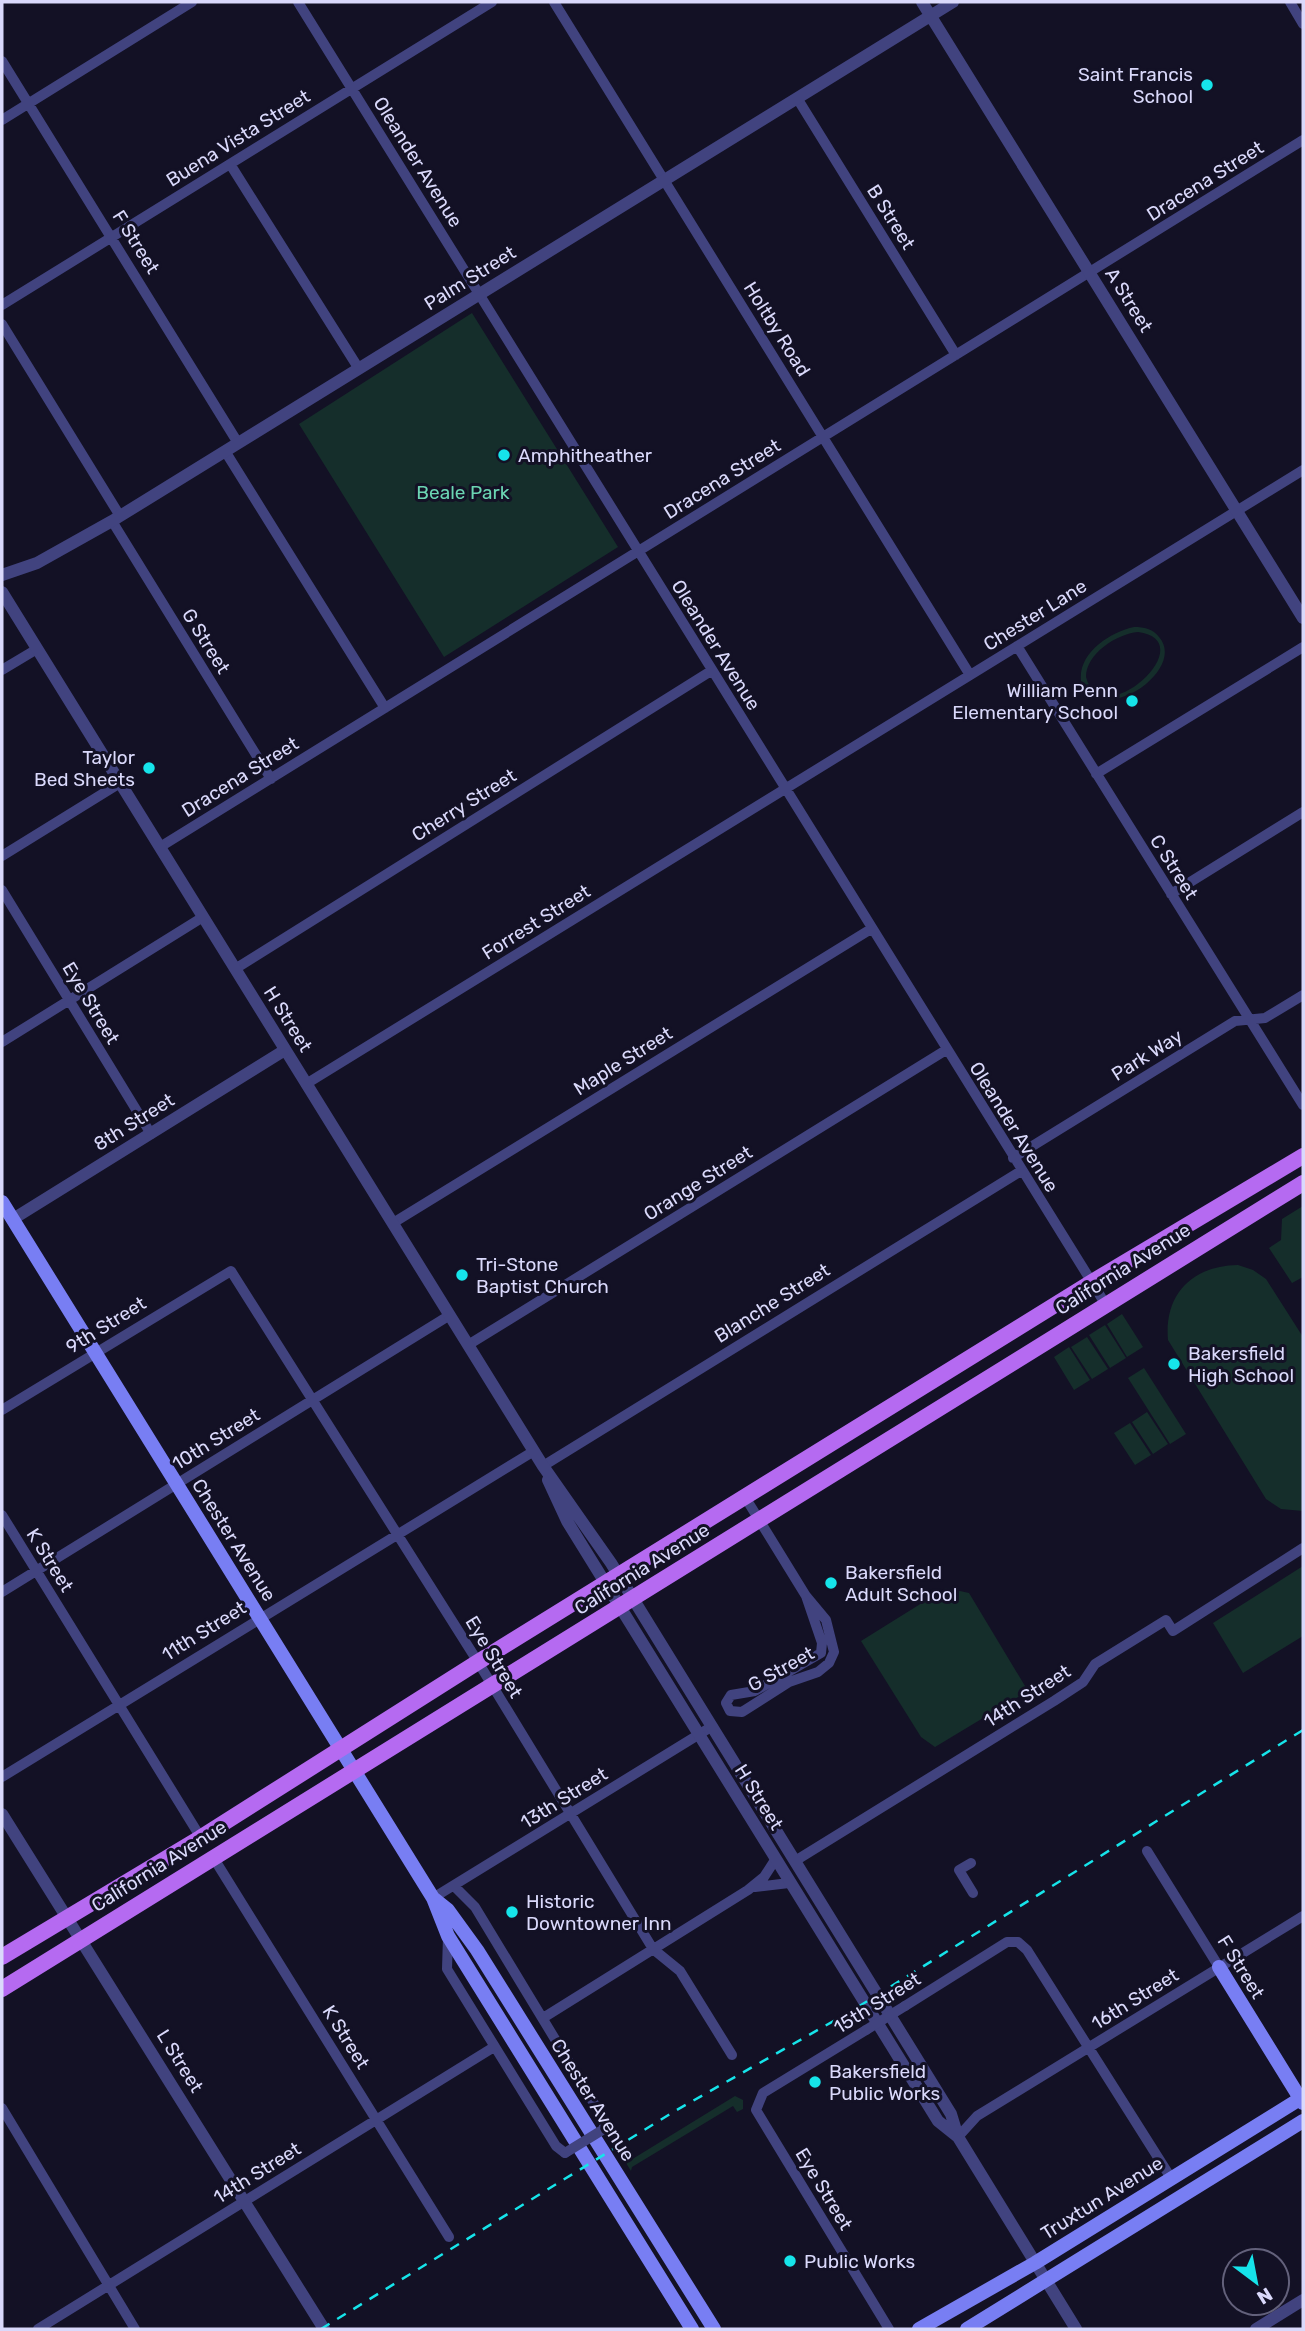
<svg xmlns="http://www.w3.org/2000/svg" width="1305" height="2331" font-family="Rubik,sans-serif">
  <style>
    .green { fill: #152e2b; fill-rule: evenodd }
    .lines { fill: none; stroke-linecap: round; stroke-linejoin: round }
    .minor { stroke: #41437f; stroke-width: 10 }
    .tertiary { stroke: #41437f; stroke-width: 12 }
    .secondary { stroke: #787ef3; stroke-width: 14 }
    .primary { stroke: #b56af1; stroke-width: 16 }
    .rail { stroke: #16e4ea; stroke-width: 2.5; stroke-dasharray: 10 9; stroke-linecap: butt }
    .minor-bridge { stroke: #41437f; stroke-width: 10 }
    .poi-dot { fill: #16e4ea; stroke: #131125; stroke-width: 2.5 }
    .labels { text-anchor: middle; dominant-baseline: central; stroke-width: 6; stroke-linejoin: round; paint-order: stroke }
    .poi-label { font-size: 19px; fill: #dad9fb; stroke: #131125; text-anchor: start }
    .street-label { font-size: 19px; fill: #dad9fb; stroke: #131125 }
    .park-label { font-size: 19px; fill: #6bd5b3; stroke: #131125 }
  </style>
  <rect width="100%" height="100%" fill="#131125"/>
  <path class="green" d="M472,313L618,547L444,657L299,424Z
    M1134,627C1144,627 1153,629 1159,637C1188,670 1100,730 1081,681C1078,653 1110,632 1134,627ZM1138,632C1205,641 1101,736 1086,677C1086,654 1116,634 1138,632Z
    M1303,1206V1277L1292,1283L1269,1248L1281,1240L1282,1219Z
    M1238,1265L1253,1270L1266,1279L1303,1337V1511L1281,1509L1266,1499L1168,1340C1164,1294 1192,1266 1238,1265Z
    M1122,1314L1143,1347L1127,1357L1107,1324Z
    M1105,1325L1126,1358L1110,1368L1089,1335Z
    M1087,1337L1108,1369L1092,1379L1071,1347Z
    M1069,1347L1090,1380L1074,1390L1054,1357Z
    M1144,1368L1186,1434L1170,1444L1128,1378Z
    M1147,1412L1168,1444L1153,1454L1132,1422Z
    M1130,1423L1151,1455L1135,1465L1114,1433Z
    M1303,1566V1636L1243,1673L1213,1623Z
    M946,1588L969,1593L1028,1691L935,1747L921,1737L861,1641Z
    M735,2096L743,2100V2109L737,2112L733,2106L632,2167L631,2171L626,2163Z"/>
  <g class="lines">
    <path class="minor" d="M298,2L1106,1305
      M554,2L970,675
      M1290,2L1303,24
      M2,61L238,443
      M797,98L956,355
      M2,120L192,2
      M230,164L359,369
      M2,305L492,2
      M2,324L120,516
      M225,451L385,708
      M112,521L271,779
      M1017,646L1303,1105
      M2,670L37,649
      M1096,774L1303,647
      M160,847L1303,140
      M2,856L120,783
      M2,890L151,1134
      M1171,894L1303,812
      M235,969L711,671
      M2,1042L203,917
      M306,1084L1303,470
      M1013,1158L1235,1021L1265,1018L1303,995
      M393,1223L871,929
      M468,1345L946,1050
      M2,1410L231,1271L478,1662L653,1949L680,1971L732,2055
      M543,1466L1021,1171
      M745,1497L806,1596L826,1620L834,1652L829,1663L818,1672L789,1682L742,1712L730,1711L726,1703L731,1695L755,1691L821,1653L822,1643L806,1596
      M2,1515L201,1838
      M2,1592L450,1315
      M2,1777L534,1451
      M1147,1851L1219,1967
      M213,1857L449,2237
      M795,1861L1054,1701L1083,1682L1095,1664L1166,1620L1173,1631L1303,1548
      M971,1863L959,1870L973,1893
      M454,1886L475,1907L604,2120V2129
      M755,1887L789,1883
      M433,1898L711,1727
      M448,1937L447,1969L556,2146L565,2153
      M905,2006L1007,1942H1018L1027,1950L1171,2178
      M543,2018L748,1890L764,1877L775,1860
      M866,2030L763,2093L756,2110L889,2329
      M2,2108L135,2329
      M958,2137L977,2116L1303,1916
      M38,2329L494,2047"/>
    <path class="tertiary" d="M922,2L1303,618
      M2,575L37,563L112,521L953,2
      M2,592L543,1466L611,1563L951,2114L958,2137L1076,2329
      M13,1219L285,1050
      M548,1480L567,1521L938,2121L958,2137
      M2,1814L324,2329
      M1256,2329L1303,2300"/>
    <path class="secondary" d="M2,1202L433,1898L448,1936L692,2329
      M433,1898L448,1910L477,1950L714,2329
      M1219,1967L1303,2103
      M919,2329L1035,2263L1303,2097
      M967,2329L1303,2121"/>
    <path class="primary" d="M2,1957L200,1838L478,1662L1092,1282L1303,1156
      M2,1989L1303,1183"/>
    <path class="rail" d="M321,2329L675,2111L853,2010L1303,1730"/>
    <path class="minor-bridge" d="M866,2030L905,2006
      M565,2153L604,2129"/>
  </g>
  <g class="poi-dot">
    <circle cx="1207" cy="85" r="7"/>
    <circle cx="504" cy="455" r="7"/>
    <circle cx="1132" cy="701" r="7"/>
    <circle cx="149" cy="768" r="7"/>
    <circle cx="462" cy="1275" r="7"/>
    <circle cx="1174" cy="1364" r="7"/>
    <circle cx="831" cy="1583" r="7"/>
    <circle cx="512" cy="1912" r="7"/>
    <circle cx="815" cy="2082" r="7"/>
    <circle cx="790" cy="2261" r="7"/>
  </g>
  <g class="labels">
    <g class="poi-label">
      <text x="1193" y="74" text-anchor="end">Saint Francis<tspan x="1193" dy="22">School</tspan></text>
      <text x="518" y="455">Amphitheather</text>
      <text x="1118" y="690" text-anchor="end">William Penn<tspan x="1118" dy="22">Elementary School</tspan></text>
      <text x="135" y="757" text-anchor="end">Taylor<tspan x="135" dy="22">Bed Sheets</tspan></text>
      <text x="476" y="1264">Tri-Stone<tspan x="476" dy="22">Baptist Church</tspan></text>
      <text x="1188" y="1353">Bakersfield<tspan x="1188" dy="22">High School</tspan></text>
      <text x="845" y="1572">Bakersfield<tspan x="845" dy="22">Adult School</tspan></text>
      <text x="526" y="1901">Historic<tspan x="526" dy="22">Downtowner Inn</tspan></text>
      <text x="829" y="2071">Bakersfield<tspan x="829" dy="22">Public Works</tspan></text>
      <text x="804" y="2261">Public Works</text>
    </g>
    <g class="street-label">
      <text transform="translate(238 138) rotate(-32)">Buena Vista Street</text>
      <text transform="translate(418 162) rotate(58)">Oleander Avenue</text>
      <text transform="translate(1205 181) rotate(-32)">Dracena Street</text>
      <text transform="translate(891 217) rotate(58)">B Street</text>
      <text transform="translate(136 242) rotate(58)">F Street</text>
      <text transform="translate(470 278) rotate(-32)">Palm Street</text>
      <text transform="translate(1129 300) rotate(58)">A Street</text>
      <text transform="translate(777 329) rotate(58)">Holtby Road</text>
      <text transform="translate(722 479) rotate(-32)">Dracena Street</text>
      <text transform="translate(1035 615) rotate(-32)">Chester Lane</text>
      <text transform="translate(206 641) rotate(58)">G Street</text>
      <text transform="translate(716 645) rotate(58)">Oleander Avenue</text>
      <text transform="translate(240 777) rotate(-32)">Dracena Street</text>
      <text transform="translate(464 805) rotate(-32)">Cherry Street</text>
      <text transform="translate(1174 867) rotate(58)">C Street</text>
      <text transform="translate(536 922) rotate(-32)">Forrest Street</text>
      <text transform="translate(91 1003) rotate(59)">Eye Street</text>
      <text transform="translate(288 1019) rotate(58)">H Street</text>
      <text transform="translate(1147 1055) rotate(-32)">Park Way</text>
      <text transform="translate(623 1061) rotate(-32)">Maple Street</text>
      <text transform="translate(134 1122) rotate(-32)">8th Street</text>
      <text transform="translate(1014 1127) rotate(58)">Oleander Avenue</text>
      <text transform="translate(698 1183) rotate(-32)">Orange Street</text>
      <text transform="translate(1123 1269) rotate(-32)">California Avenue</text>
      <text transform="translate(772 1303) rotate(-32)">Blanche Street</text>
      <text transform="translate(106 1325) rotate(-32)">9th Street</text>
      <text transform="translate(216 1439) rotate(-32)">10th Street</text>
      <text transform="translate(234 1540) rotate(58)">Chester Avenue</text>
      <text transform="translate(50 1560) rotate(58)">K Street</text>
      <text transform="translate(642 1569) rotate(-32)">California Avenue</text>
      <text transform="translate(204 1631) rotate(-32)">11th Street</text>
      <text transform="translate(494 1657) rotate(59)">Eye Street</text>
      <text transform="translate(781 1669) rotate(-29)">G Street</text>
      <text transform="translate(1027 1696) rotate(-33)">14th Street</text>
      <text transform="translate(759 1797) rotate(58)">H Street</text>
      <text transform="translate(564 1798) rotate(-32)">13th Street</text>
      <text transform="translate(159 1866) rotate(-32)">California Avenue</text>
      <text transform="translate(1241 1967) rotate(58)">F Street</text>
      <text transform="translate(1135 1999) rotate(-32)">16th Street</text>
      <text transform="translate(877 2003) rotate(-32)">15th Street</text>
      <text transform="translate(346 2037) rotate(58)">K Street</text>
      <text transform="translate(180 2061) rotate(58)">L Street</text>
      <text transform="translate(593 2100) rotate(58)">Chester Avenue</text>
      <text transform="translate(257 2173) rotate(-32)">14th Street</text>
      <text transform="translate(824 2189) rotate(59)">Eye Street</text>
      <text transform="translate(1102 2198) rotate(-32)">Truxtun Avenue</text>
    </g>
    <g class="park-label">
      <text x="463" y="492">Beale Park</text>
    </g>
  </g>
  <rect width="1305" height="2331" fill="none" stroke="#dad9fb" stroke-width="7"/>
  <g transform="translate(1256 2282) rotate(148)"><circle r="33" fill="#131125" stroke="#63617b" stroke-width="2"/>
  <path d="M0-5L12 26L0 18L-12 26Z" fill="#16e4ea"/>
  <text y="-10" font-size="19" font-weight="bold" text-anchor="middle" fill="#dad9fb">N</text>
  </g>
</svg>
